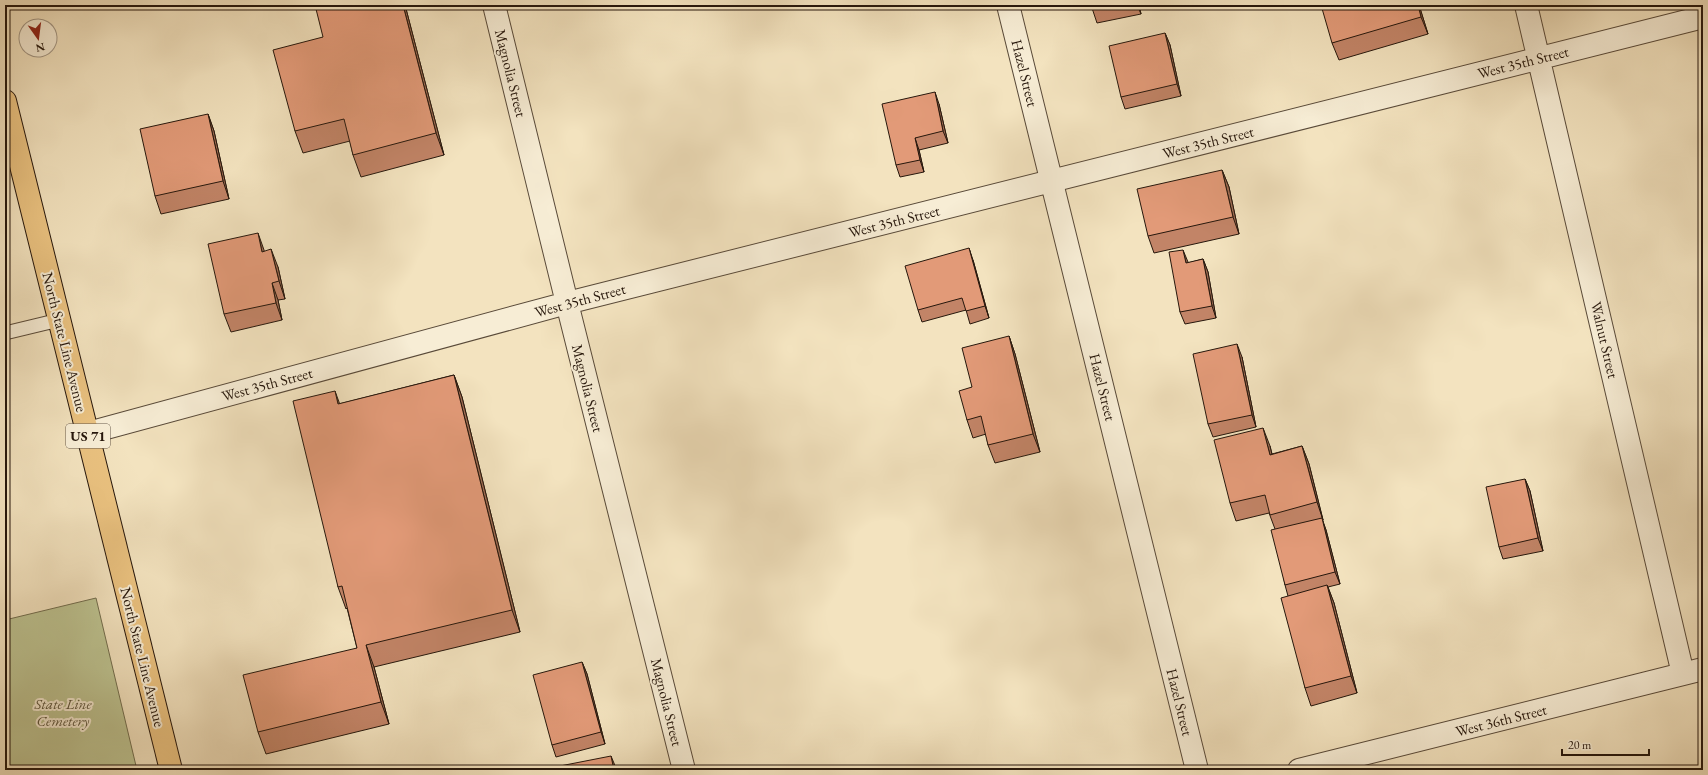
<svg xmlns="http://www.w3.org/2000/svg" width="1708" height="775" font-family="'EB Garamond',serif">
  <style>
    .green { fill: #bdc391; stroke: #726d4e }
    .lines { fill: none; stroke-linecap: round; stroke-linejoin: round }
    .lane-casing { stroke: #594a39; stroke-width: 15 }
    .street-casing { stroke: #594a39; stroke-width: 24 }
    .primary-casing { stroke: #26170c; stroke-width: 24 }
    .lane { stroke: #f7edd5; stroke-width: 13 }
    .street { stroke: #f7edd5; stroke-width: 22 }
    .primary { stroke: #eac280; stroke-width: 22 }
    .wall { fill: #c28467; stroke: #26170c }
    .shaded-wall { fill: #9e6c54; stroke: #26170c }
    .building { fill: #e29a78; stroke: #26170c }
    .labels { text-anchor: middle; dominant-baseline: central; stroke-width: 4; stroke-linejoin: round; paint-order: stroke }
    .shield { fill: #f7edd5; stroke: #655748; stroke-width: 1 }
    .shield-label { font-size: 14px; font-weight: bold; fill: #26170c }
    .street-label { font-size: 15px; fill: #26170c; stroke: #f7edd5 }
    .park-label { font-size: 15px; font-style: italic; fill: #5b533b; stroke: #f7edd5 }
  </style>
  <rect width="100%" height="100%" fill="#f3e3bf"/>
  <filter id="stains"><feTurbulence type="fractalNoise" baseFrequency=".005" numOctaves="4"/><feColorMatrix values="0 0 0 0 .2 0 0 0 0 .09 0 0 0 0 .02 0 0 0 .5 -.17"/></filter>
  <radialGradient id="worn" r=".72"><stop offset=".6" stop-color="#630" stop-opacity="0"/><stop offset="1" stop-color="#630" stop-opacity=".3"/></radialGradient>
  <path class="green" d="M96,598L137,770H5V620Z"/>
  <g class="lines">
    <g class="lane-casing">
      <path id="lane" d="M5,333L59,320"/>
    </g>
    <g class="street-casing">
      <path id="street" d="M494,5L567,303L684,770
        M1008,5L1197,770
        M1526,5L1683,674
        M88,433L567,303L1703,17
        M1299,770L1703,669"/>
    </g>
    <g class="primary-casing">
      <path id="primary" d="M5,101L171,770"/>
    </g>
    <use href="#lane" class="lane"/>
    <use href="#street" class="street"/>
    <use href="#primary" class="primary"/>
  </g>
  <path class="wall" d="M405,5L444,155L361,177L353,155L350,141L303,153L295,131L323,37Z
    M1091,5H1139L1141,14L1097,23Z
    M1419,5L1428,34L1339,60L1332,43Z
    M1165,33L1170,45L1181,96L1125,109L1121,97Z
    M939,104L948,143L919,150L924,172L900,177L896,165Z
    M208,114L214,131L229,199L161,214L155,196Z
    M1222,170L1229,187L1239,234L1154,253L1148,236Z
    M264,251L278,267L285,299L278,300L282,320L231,332L224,314Z
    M1203,259L1208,272L1216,318L1185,324L1180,312L1188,263Z
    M973,260L989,318L970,324L966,310L922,322L918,310Z
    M1009,336L1015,354L1040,452L995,463L988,445L986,434L973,438L967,420L972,387Z
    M1242,357L1256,427L1213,437L1208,424Z
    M454,375L462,397L520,632L374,667L389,724L266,754L258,732L357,648L347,608L346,609L338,587L339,404Z
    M1270,446L1272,454L1302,446L1309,464L1323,520H1322L1326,530L1340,584L1328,587L1334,603L1357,693L1311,706L1305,688L1288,596L1285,585L1275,529L1269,513L1236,521L1230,503Z
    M1525,479L1530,491L1543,551L1503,559L1499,547Z
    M582,662L587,674L605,744L556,757L552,745Z"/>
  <path class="shaded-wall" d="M403,5H405L444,155L436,133Z
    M1137,5H1139L1141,14Z
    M1418,5H1419L1428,34L1421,17Z
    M1165,33L1170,45L1181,96L1177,84Z
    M935,92L939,104L948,143L943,131Z
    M208,114L214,131L229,199L223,181Z
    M915,138L919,150L924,172L920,160Z
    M1222,170L1229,187L1239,234L1233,217Z
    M258,233L264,250L268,269L262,252Z
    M969,248L973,260L989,318L985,306Z
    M271,249L278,267L285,299L279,281Z
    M1183,250L1188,262L1190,275L1186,263Z
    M1203,259L1208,272L1216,318L1212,306Z
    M272,283L278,300L282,320L276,303Z
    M1009,336L1015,354L1040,452L1033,434Z
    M1237,344L1242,357L1256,427L1252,415Z
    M454,375L462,397L520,632L512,610Z
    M335,391L343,413L338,404Z
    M1263,428L1270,446L1276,472L1270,455Z
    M1302,446L1309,464L1323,520L1317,502Z
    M1525,479L1530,491L1543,551L1538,538Z
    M1322,518L1326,530L1340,584L1335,572Z
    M1327,585L1334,603L1357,693L1351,676Z
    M366,645L374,667L389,724L381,702Z
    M582,662L587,674L605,744L601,732Z
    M611,756L616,768V770H614Z"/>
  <path class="building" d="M315,5H403L436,133L353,155L344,119L295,131L273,50L323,37Z
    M1321,5H1418L1421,17L1332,43Z
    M1165,33L1177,84L1121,97L1109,46Z
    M935,92L943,131L915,138L920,160L896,165L882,104Z
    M208,114L223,181L155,196L140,129Z
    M1222,170L1233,217L1148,236L1137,189Z
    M258,233L262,252L271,249L279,281L272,283L276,303L224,314L208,244Z
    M969,248L985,306L966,311L962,298L918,310L905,266Z
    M1183,250L1186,263L1203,259L1212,306L1180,312L1169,252Z
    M1009,336L1033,434L988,445L981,416L967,420L959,391L972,387L962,348Z
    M1237,344L1252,415L1208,424L1193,354Z
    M454,375L512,610L366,645L381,702L258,732L243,675L357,648L342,586L338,587L293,401L335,391L338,404Z
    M1263,428L1270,455L1302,446L1317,502L1270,515L1265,495L1230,503L1214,440Z
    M1525,479L1538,538L1499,547L1486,487Z
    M1322,518L1335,572L1285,585L1271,530Z
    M1327,585L1351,676L1305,688L1281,598Z
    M582,662L601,732L552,745L533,675Z
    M611,756L614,770H560V766Z"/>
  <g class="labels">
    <rect class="shield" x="66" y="424" width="44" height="24" rx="3"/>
    <g class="shield-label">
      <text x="88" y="436">US 71</text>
    </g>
    <g class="street-label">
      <text transform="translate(1523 62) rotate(-14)">West 35th Street</text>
      <text transform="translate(511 73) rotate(76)">Magnolia Street</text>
      <text transform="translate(1025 73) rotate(76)">Hazel Street</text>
      <text transform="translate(1208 142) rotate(-14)">West 35th Street</text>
      <text transform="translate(894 221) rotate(-14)">West 35th Street</text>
      <text transform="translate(580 300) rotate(-15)">West 35th Street</text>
      <text transform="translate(1605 340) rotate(77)">Walnut Street</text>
      <text transform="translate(65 342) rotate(76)">North State Line Avenue</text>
      <text transform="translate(267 384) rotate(-15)">West 35th Street</text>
      <text transform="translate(1103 387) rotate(76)">Hazel Street</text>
      <text transform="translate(588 388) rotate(76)">Magnolia Street</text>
      <text transform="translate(143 657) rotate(76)">North State Line Avenue</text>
      <text transform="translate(667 702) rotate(76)">Magnolia Street</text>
      <text transform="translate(1180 702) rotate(76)">Hazel Street</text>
      <text transform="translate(1501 720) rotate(-14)">West 36th Street</text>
    </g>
    <g class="park-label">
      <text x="63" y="703">State Line<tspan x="63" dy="17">Cemetery</tspan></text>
    </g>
  </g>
  <rect width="1708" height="775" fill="none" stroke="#f3e3bf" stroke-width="20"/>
  <rect x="6" y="6" width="1696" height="763" fill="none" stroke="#26170c" stroke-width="2"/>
  <rect x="10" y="10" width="1688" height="755" fill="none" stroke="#26170c"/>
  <g transform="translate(38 38) rotate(166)"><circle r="19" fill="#f7edd5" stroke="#a39785"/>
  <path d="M0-3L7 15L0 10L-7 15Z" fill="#8f2418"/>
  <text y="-6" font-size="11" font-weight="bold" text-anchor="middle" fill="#26170c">N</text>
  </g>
  <path d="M1562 749v6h87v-6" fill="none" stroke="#26170c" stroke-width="2"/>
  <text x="1568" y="749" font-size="12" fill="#26170c" stroke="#f7edd5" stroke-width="3" paint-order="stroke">20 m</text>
  <rect width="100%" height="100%" filter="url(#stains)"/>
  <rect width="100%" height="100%" fill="url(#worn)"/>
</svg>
